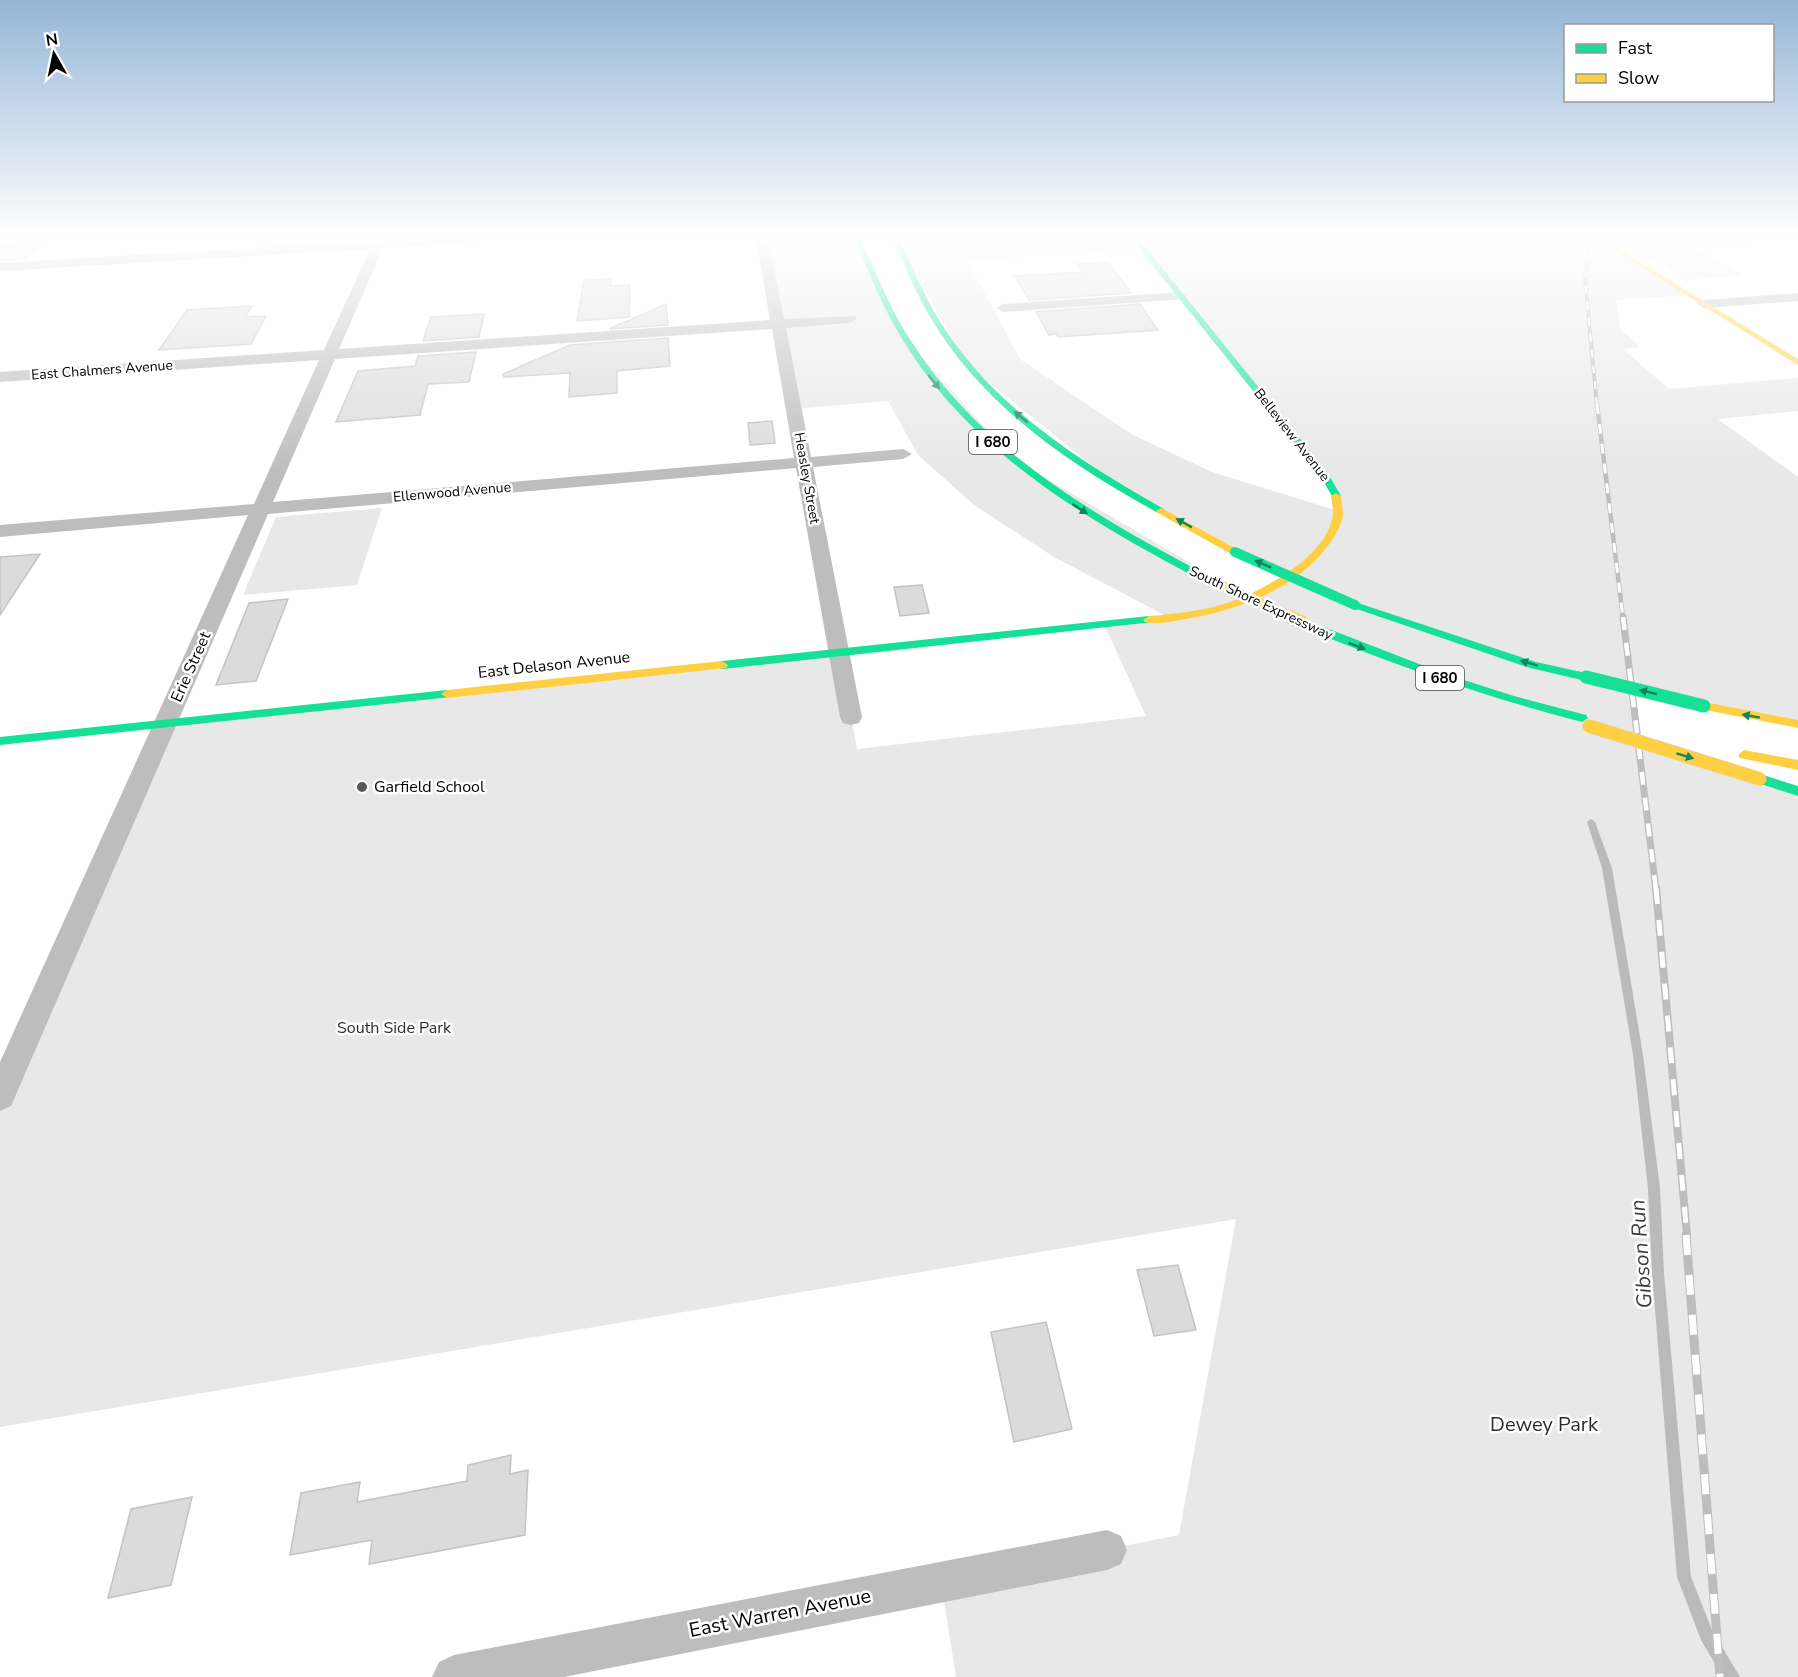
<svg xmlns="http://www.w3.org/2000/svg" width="1798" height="1677" font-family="'Nunito Sans',sans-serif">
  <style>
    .green { fill: #e8e8e8; fill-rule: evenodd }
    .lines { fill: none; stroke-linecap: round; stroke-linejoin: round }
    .stream { fill: #bababa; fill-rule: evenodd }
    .building { fill: #dbdbdb; stroke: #c3c3c3; stroke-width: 1.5 }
    .street { fill: #bdbdbd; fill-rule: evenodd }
    .fast { fill: #16e098; fill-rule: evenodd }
    .slow { fill: #ffcf43; fill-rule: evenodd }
    .rail-far4-casing { stroke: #bdbdbd; stroke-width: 4 }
    .rail-far3-casing { stroke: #bdbdbd; stroke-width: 4.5 }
    .rail-far2-casing { stroke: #bdbdbd; stroke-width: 7 }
    .rail-far1-casing { stroke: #bdbdbd; stroke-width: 8 }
    .rail-casing { stroke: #bdbdbd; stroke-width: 9 }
    .rail-far4 { stroke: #fff; stroke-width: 2; stroke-dasharray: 8; stroke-linecap: butt }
    .rail-far3 { stroke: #fff; stroke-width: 3; stroke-dasharray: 10; stroke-linecap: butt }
    .rail-far2 { stroke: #fff; stroke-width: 4.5; stroke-dasharray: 13; stroke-linecap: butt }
    .rail-far1 { stroke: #fff; stroke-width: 5; stroke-dasharray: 16; stroke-linecap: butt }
    .rail { stroke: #fff; stroke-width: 7; stroke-dasharray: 20; stroke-linecap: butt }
    .fast-bridge-far1-casing { stroke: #dbdbdb; stroke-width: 10; stroke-linecap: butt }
    .fast-bridge-casing { stroke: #dbdbdb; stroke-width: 14; stroke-linecap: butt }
    .slow-bridge-far1-casing { stroke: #dbdbdb; stroke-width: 10; stroke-linecap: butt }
    .slow-bridge-casing { stroke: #dbdbdb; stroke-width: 14; stroke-linecap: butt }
    .fast-bridge-far1 { stroke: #16e098; stroke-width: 10 }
    .fast-bridge { stroke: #16e098; stroke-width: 13 }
    .slow-bridge-far1 { stroke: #ffcf43; stroke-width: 10 }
    .slow-bridge { stroke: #ffcf43; stroke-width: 13 }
    .oneway { fill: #0d865b }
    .poi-dot { fill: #595959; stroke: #fff; stroke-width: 2 }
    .labels { text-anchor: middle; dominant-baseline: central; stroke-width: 5; stroke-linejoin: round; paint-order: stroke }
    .far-street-label { font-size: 14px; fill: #000; stroke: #fff }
    .shield { fill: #fff; stroke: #4c4c4c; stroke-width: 1.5 }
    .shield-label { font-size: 15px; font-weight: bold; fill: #000 }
    .street-label { font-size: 16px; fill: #000; stroke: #fff }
    .poi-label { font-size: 16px; fill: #000; stroke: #fff; text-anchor: start }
    .park-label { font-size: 16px; fill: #2c2c2c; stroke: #fff }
    .near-park-label { font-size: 20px; fill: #2c2c2c; stroke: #fff }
    .near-street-label { font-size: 20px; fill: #000; stroke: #fff }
    .near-water-label { font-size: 21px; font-style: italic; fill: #3d3d3d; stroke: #fff }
  </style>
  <rect width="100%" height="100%" fill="#fff"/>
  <path class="green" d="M762,238H858L896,328L1013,459L1248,597L1288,575L1120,488L966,364L896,238H1798V241L1690,244L1743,276L1684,280L1633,248L1618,249L1689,295L1616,300L1620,328L1640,347L1623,349L1669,389L1798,378V411L1718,419L1798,477V724L1631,689L1638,742L1798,791V1677H956L941,1582L1179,1535L1236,1219L0,1427V1096L166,723L839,652L857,749L1146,716L1104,624L1168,617L1054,557L974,505L918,455L888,401L794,409ZM1142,249L1337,499L1338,511L1212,472L1133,435L1020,359L967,260Z
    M382,508L357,585L243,595L276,517Z"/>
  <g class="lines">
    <path class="stream" d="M1591,819L1595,822L1612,868L1643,1055L1660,1188L1664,1273L1691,1577L1712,1630L1740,1677H1723L1701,1640L1677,1577L1652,1273L1648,1188L1633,1055L1602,868L1587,822Z"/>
  </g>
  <path class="building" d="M44,241L25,259L0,261V244Z
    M1108,262L1131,293L1029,300L1015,276L1083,272L1077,264Z
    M611,279L610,286L630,285L629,317L577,321L584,280Z
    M666,304L668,325L609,329Z
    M1140,304L1158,330L1058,337L1056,334L1049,335L1036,312Z
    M252,306L245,317L266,316L251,344L159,350L187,310Z
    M484,314L479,337L423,341L431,317Z
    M668,338L670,366L617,371V393L569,397L570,373L504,377L503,374L570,345Z
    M476,352L469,382L428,384L420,415L336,422L358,371L415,366L418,356Z
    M772,421L775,443L750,445L748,423Z
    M40,554L0,615V557Z
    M922,585L929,613L900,616L894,587Z
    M288,599L256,681L216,685L249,603Z
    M1178,1265L1196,1330L1154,1336L1137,1270Z
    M1046,1322L1072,1429L1014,1442L991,1332Z
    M511,1455L510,1474L528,1470L525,1535L369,1564L372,1540L290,1555L301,1493L360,1482L357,1502L467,1481L468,1465Z
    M192,1497L171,1585L108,1598L131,1509Z"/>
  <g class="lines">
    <path class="street" d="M375,238H487L481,242L383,248L339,349L770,320L756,238H768L784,319L855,316L857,319L850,323L786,328L811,457L903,449L912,454L903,459L813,467L862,717L859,723L851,725L843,723L840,717L796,468L268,514L11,1106L0,1111V1062L248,515L0,537V525L254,504L319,360L0,382V372L324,350L370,249L0,271V263L373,241ZM772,329L794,458L273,502L335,359Z
      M1180,292L1187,296L1185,299L1003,312L996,308L1003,304Z
      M1798,293V301L1704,308L1697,304L1704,300Z
      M1107,1530L1121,1536L1127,1550L1121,1564L1107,1570L564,1677H432L439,1662L454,1655Z"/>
    <path class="fast" d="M855,238H861C876,273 890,309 911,341C980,450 1093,515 1205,574V578H1197C1084,518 968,450 901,337C882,306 868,272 855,238Z
      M893,238H899C912,266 923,294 939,320C992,406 1079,461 1164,509V513H1158C1070,464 985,408 932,320C916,294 905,266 893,238Z
      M1131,238H1138L1327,472L1341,496L1339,498H1333L1320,475Z
      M1355,602L1536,662L1586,673L1592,677L1586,681L1530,668L1351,607V603Z
      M1149,616L1155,620L1153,622L722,669L716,665L722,661Z
      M1303,619L1445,674L1514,696L1586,715L1588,718L1582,722C1485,697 1391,664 1299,626V620Z
      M447,690L453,694L451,697L0,745V737Z
      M1760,774L1798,786V796L1755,782L1754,779Z"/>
    <path class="slow" d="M1599,239H1603L1798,359V365L1599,241Z
      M1336,493L1341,496C1341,502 1343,509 1343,514C1342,525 1335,535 1330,543C1298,589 1238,610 1186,619C1174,621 1158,625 1145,622L1143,620L1149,616C1175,614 1202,611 1227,603C1262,591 1328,557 1333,514C1333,509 1332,502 1331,496Z
      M1161,508L1239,550L1240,552L1239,554H1231L1158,513L1156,511Z
      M722,661L728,665L726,668L447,698L441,694L447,690Z
      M1704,702L1798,720V728L1700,709L1698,706Z
      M1744,750L1798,760V770L1740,758L1738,755Z"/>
    <g class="rail-far4-casing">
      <path id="rail-far4" d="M1590,238L1585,279L1597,406"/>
    </g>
    <g class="rail-far3-casing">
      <path id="rail-far3" d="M1597,404L1623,618"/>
    </g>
    <g class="rail-far2-casing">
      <path id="rail-far2" d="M1623,617L1656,890"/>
    </g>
    <g class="rail-far1-casing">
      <path id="rail-far1" d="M1656,888L1687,1236"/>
    </g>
    <g class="rail-casing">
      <path id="rail" d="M1686,1235L1720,1677"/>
    </g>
    <use href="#rail-far4" class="rail-far4"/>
    <use href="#rail-far3" class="rail-far3"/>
    <use href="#rail-far2" class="rail-far2"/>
    <use href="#rail-far1" class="rail-far1"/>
    <use href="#rail" class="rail"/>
    <g class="fast-bridge-far1-casing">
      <path id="fast-bridge-far1" d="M1235,552L1355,605"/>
    </g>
    <g class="fast-bridge-casing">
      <path id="fast-bridge" d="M1586,677L1704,706"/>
    </g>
    <g class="slow-bridge-far1-casing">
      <path id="slow-bridge-far1" d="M1201,576L1293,618"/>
    </g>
    <g class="slow-bridge-casing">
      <path id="slow-bridge" d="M1290,617L1303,623
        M1589,726L1760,779"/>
    </g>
    <use href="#fast-bridge-far1" class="fast-bridge-far1"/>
    <use href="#fast-bridge" class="fast-bridge"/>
    <use href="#slow-bridge-far1" class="slow-bridge-far1"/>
    <use href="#slow-bridge" class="slow-bridge"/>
  </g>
  <defs><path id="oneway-solid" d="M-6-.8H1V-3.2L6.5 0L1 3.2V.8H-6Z" transform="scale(1.5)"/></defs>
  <g class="oneway">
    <use href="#oneway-solid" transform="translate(934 382) rotate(51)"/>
    <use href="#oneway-solid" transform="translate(1021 417) rotate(-140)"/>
    <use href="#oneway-solid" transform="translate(1080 509) rotate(33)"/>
    <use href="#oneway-solid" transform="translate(1184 523) rotate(-151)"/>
    <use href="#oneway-solid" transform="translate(1263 564) rotate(-156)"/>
    <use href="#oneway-solid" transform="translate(1357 646) rotate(21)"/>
    <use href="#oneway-solid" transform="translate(1529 663) rotate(-163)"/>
    <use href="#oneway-solid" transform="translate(1648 692) rotate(-166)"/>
    <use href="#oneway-solid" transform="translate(1751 716) rotate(-170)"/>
    <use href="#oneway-solid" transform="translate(1685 756) rotate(17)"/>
  </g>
  <linearGradient id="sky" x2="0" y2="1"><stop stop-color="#95b6d6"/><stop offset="0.5" stop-color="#fff"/><stop offset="1" stop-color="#fff" stop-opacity="0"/></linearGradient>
  <rect width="1798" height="473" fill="url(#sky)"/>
  <circle class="poi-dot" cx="362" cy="787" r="6"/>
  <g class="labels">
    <g class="far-street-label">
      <text transform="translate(102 370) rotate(-4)">East Chalmers Avenue</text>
      <text transform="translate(1292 435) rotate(52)">Belleview Avenue</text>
      <text transform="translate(807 478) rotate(80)">Heasley Street</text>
      <text transform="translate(452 492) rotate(-5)">Ellenwood Avenue</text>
      <text transform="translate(1261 603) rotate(25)">South Shore Expressway</text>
    </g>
    <g class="shield">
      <rect x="969" y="430" width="48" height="24" rx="4.5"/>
      <rect x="1416" y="666" width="48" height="24" rx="4.5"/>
    </g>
    <g class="shield-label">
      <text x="993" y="442">I 680</text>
      <text x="1440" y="678">I 680</text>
    </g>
    <g class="street-label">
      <text transform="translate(554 665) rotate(-6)">East Delason Avenue</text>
      <text transform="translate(191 667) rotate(-66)">Erie Street</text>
    </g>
    <g class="poi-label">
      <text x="374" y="787">Garfield School</text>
    </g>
    <g class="park-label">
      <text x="394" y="1028">South Side Park</text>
    </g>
    <g class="near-park-label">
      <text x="1544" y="1424">Dewey Park</text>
    </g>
    <g class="near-street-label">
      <text transform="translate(780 1613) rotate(-11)">East Warren Avenue</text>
    </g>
    <g class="near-water-label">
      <text transform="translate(1641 1254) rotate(-94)">Gibson Run</text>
    </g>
  </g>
  <rect x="1564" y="24" width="210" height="78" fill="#ffffff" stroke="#999999" stroke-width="1.5"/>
  <rect x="1576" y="44" width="30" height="9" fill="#16e098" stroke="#999999" stroke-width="1.5"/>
  <text x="1618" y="54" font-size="18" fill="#000000">Fast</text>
  <rect x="1576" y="74" width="30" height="9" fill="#ffcf43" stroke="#999999" stroke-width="1.5"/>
  <text x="1618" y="84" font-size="18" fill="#000000">Slow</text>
  <g transform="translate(54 54) rotate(351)" stroke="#ffffff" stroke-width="4.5" paint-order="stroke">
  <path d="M0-4.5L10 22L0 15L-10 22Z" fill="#000000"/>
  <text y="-9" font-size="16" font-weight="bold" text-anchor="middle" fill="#000000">N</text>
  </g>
</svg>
